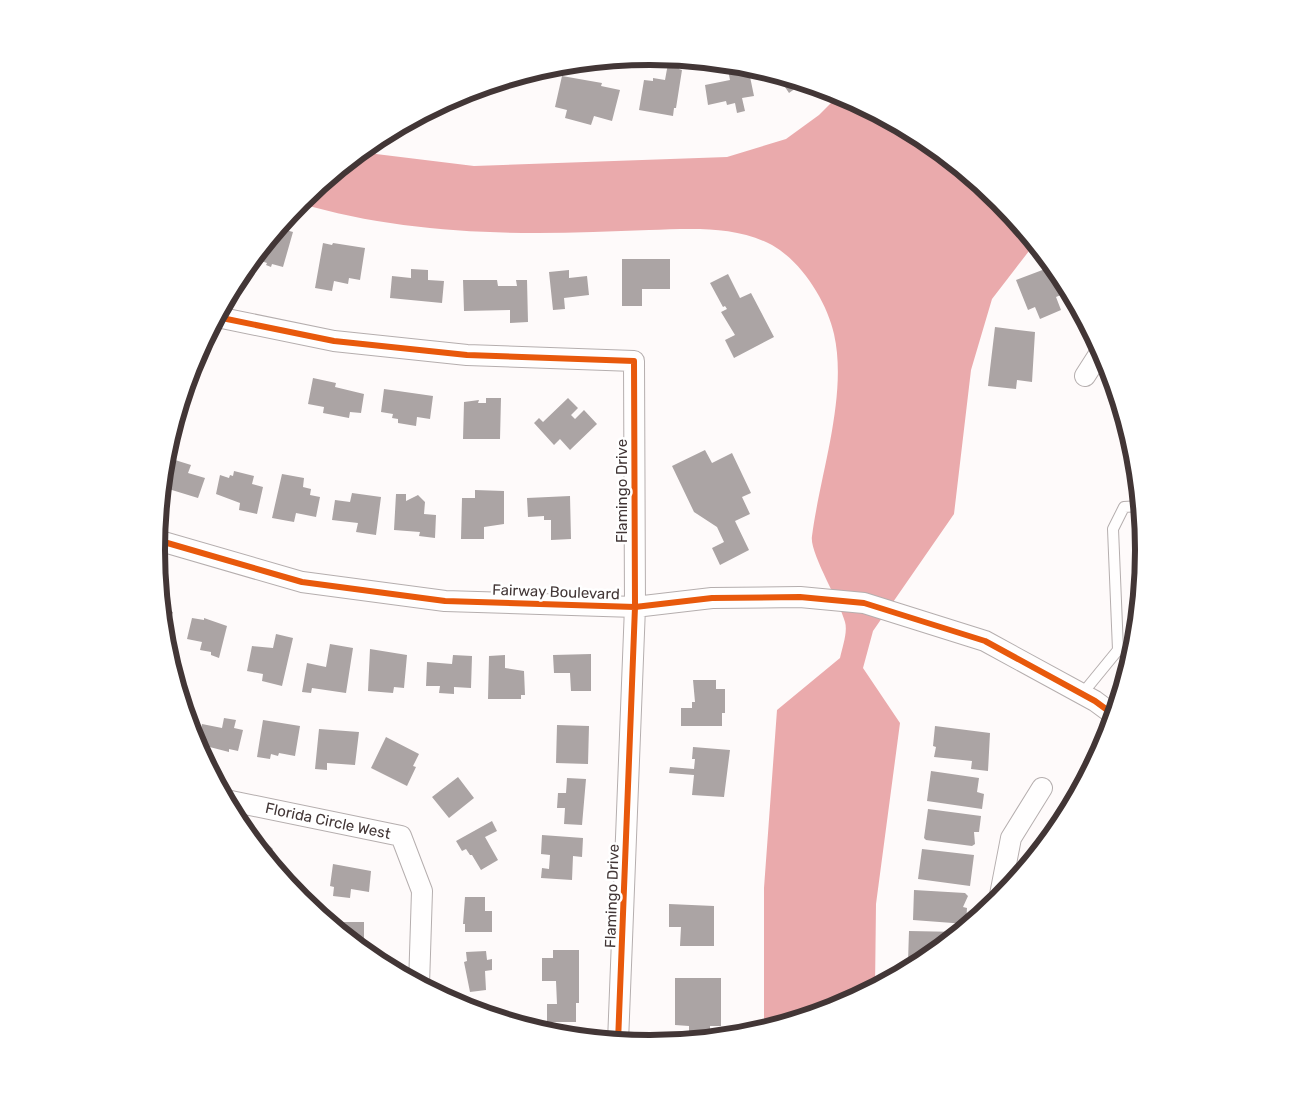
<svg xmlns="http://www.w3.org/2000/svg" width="1300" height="1101" font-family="Rubik,sans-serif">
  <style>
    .water { fill: #eaaaac }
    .building { fill: #aba4a4 }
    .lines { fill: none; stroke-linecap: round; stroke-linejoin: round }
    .service-casing { stroke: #b5aeae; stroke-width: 12 }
    .minor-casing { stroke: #b5aeae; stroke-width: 22 }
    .service { stroke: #fffefe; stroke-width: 10 }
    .minor { stroke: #fffefe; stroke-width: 20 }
    .cycleway-casing { stroke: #fff; stroke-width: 9 }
    .cycleway { stroke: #e8590c; stroke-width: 6 }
    .labels { text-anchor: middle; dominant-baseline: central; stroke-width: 5; stroke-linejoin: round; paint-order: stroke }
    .street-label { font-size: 15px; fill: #423636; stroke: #fff }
    .rim { fill: none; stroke: #423636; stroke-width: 6 }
  </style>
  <rect width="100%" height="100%" fill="#fefafa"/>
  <path class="water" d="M840,94L925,140L1000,201L1036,246L1029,251L992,299L971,370L954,514L873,631L863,668L900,723L876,904L875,988L839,1007L764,1030V888L777,710L840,658C842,648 848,632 845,622C840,602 809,552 812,536C820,474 848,396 834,334C827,302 802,262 772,245C734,225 690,229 649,230C612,231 574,233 537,233C457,233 376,226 299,203L363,150L376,154L474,166L727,157L786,139L819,115Z"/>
  <path class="building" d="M669,58L681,59L679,69L682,70L676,108H674L673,116L639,110L644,80L653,81V78L665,80Z
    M748,67L754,96L742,98L745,111L737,113L735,103L727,105L726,101L708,105L705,85L730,80L728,70Z
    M777,75L803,83L789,93Z
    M562,76L602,83L601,86L620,90L612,121L594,116L591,125L565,118L567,110L555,107Z
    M463,93L464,99L444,104V103Z
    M279,228L293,232L283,267L272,264L271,267L266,265L267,263L258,260L255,271L246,268Z
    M323,243L332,245L333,243L365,248L360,280L349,278L348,284L334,281L332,291L315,288Z
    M622,259H670V289H642V306H622Z
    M1053,266L1061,276L1076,303L1073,304L1068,292L1056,297L1061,310L1040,319L1035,307L1028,310L1016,280Z
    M411,269L428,270V280L444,281L442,303L390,298L392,276L411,278Z
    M569,270V278L587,276L589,295L564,298L565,309L553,310L549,272Z
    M728,274L740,298L751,293L774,337L734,358L725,340L735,335L721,312L727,309L725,306L723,307L710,283Z
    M463,280H497L498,286H517L516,280H527L528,322L510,323V310L464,311Z
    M995,327L1035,332L1032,382L1017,380L1016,389L988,386Z
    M197,355L204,358L196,382L192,381L190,386L186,385Z
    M313,378L336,383L335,387L364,394L361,413L350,412L349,418L323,413L324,407L308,404Z
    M384,389L433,396L430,419L417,417L416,426L398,423V419L392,418L393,414L381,412Z
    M486,398H501L500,439H463L464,402L479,400L478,403H486Z
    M568,398L578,408L571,415L575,419L584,410L597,424L570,450L560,439L554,445L534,423L539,418L543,422Z
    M705,450L712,463L732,453L751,493L742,497L750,514L735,521L749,550L720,565L712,548L724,542L717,527L694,512L672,466Z
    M175,460L191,465L188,473L205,478L198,498L162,487L164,465L173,467Z
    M234,471L254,476L252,484L263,487L257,514L239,510L240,503L216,494L220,475L229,478L230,475L233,476Z
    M282,474L304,478L303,487L311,489L310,495L320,497L316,517L296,513L294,522L272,518Z
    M475,490L504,491V524L484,527V539H461L462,498H475Z
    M352,493L381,497L376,535L356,532L358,523L332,520L335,500L350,502Z
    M396,494H406V501L418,495L425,502L424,514L436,515L435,538L419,536L420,532L394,530Z
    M570,496L571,539L551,540V520H544V516L528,517L527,498Z
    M1141,515L1144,551L1141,584L1136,516Z
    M161,608L173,612L166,633L164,632Z
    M192,618L204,620V618L227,626L219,658L211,655V652L200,650L202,642L187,639Z
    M276,634L293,638L282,686L262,681L263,674L247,671L252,646L273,648Z
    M330,644L353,648L346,693L312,688L311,693L302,692L307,663L326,667Z
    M370,649L407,655L404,688L394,687L393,693L368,691Z
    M591,654V691H571L570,673H554L553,655Z
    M453,655L472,656L471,688L454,687V694L439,693L440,686H426L427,662L452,664Z
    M505,655V668L524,671L525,695H521V699H488L489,656Z
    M693,680H716V689H725V713H722V726H681V708H692V702H695Z
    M224,718L236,720L234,728L243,730L238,751L229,749V752L198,744L202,724L222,728Z
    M263,720L300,726L295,756L279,753L278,756L271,754L270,759L257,757Z
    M557,725L589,726L588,764L556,763Z
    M935,726L990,733L988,771L971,769L972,761L934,757L936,747L933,746Z
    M319,729L359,732L355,765L327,763V770L315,769Z
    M386,737L419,754L413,766L416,767L407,786L371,768Z
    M693,747L730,750L724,797L692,795L694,775L669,773L670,767L694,769L695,759H692Z
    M931,771L979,778L977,792L984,794L982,809L927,801Z
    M458,777L474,798L449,818L432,797Z
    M567,778L586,779L582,825L564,824L565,808H557L558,793H566Z
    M928,809L981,816L979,832H974L975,844L972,846L926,840L924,838Z
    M492,821L497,831L485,837L498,860L481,870L472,855H470L466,849L462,851L456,841Z
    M542,835L583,838L582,857L573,856L572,880L541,878L542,868L549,869L550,855L541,854Z
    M260,837L273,849L265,857L254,844Z
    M922,849L974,855L970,886L918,879Z
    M333,864L371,871L369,892L351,889L350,898L333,896L334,887L330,886Z
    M914,890L965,893L968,896L963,907L967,908L966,924L913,920Z
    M465,897H485V911H492V932H465V924H463Z
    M669,904L714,906V946H680L681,927H669Z
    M337,922H364V946H367V950H372V959L337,930Z
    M909,931L961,932L924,962H908Z
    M553,950H579V1003H576V1022H547V1004H557L556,981H542V958H553Z
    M486,951L487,960L492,959V970L485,971L486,990L470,992L464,962L467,961L466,952Z
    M675,978H721V1026H710V1035H689V1026L675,1025Z"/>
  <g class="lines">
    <g class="service-casing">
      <path id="service" d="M1118,650L1134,649
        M1082,694L1118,650L1113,529L1124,507L1140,506"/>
    </g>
    <g class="minor-casing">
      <path id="minor" d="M217,317L334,341L467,355L634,361L635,607L618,1042
        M1085,376L1101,351
        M157,540L302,582L445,601L635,607L712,598L800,597L864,603L985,641L1095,701L1114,715
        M226,800L401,836L422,891L419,985
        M999,900L1011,838L1042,788"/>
    </g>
    <use href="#service" class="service"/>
    <use href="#minor" class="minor"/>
    <g class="cycleway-casing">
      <path id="cycleway" d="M217,317L334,341L467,355L634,361L635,607L618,1042
        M157,540L302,582L445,601L635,607L712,598L800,597L864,603L985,641L1095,701L1114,715"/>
    </g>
    <use href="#cycleway" class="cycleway"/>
  </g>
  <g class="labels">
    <g class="street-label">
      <text transform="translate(622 491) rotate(-90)">Flamingo Drive</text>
      <text transform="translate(556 592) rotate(2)">Fairway Boulevard</text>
      <text transform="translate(328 821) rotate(12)">Florida Circle West</text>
      <text transform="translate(612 896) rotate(-88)">Flamingo Drive</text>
    </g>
  </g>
  <path d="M0 0H1300V1101H0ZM165 550a485 485 0 1 1 970 0a485 485 0 1 1-970 0Z" fill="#fff" fill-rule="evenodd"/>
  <path class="rim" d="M165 550a485 485 0 1 1 970 0a485 485 0 1 1-970 0Z"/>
</svg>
